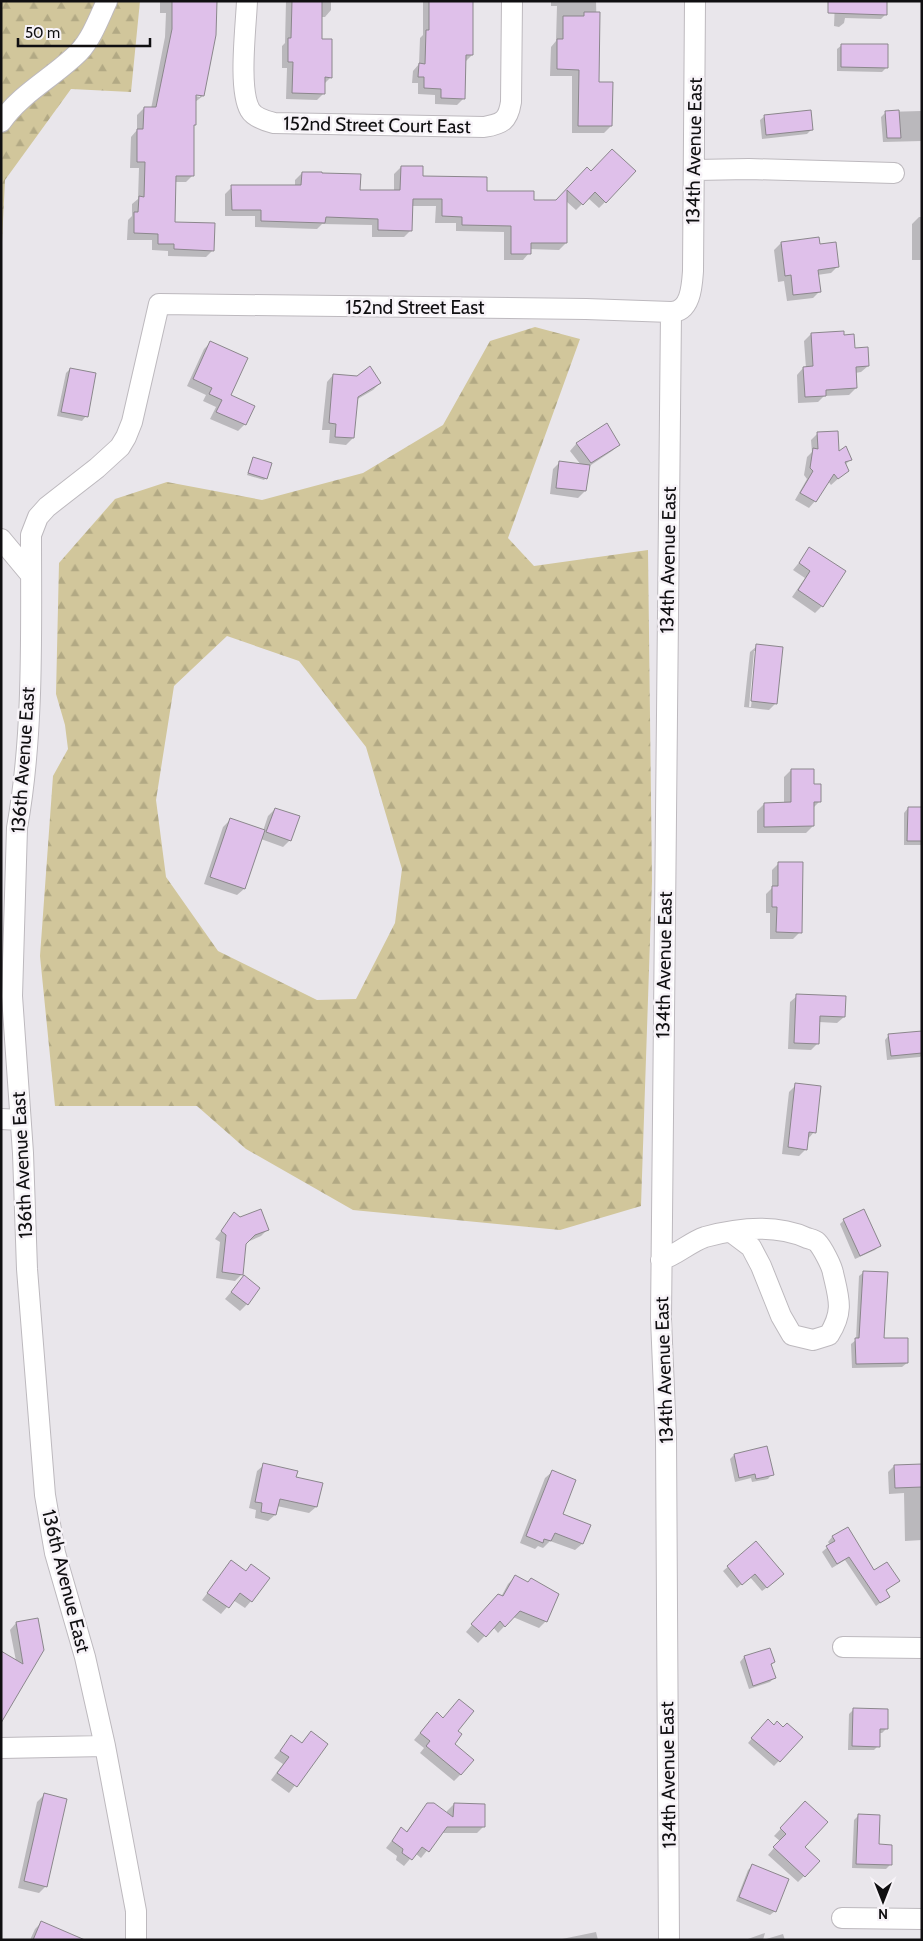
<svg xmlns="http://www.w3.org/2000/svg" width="923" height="1941" font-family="Cabin,sans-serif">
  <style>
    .forest { fill: url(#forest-firs); fill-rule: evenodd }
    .shadow { fill: #0003; fill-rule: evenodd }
    .building { fill: #dfc0ea; stroke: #8b878c }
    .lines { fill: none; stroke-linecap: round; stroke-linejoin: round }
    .minor-casing { stroke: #bdb9be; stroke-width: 22 }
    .minor { stroke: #fff; stroke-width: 20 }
    .labels { text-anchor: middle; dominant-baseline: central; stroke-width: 5; stroke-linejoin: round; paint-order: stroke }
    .street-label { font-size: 19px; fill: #100f11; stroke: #f7f3f8 }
  </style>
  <defs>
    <pattern id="forest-firs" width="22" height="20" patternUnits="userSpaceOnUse" patternTransform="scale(1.25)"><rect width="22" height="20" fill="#d1c69b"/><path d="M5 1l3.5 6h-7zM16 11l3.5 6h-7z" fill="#b2a984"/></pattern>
  </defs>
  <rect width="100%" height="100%" fill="#e9e6eb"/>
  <path class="forest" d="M1,1H140L131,92L71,89L5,180L2,242Z
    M535,327L580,339L508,538L534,566L648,550L652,881L641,1206L560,1230L353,1210L246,1149L197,1106H55L40,956L53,776L68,749L65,725L56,694L59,563L115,499L167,482L262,500L363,473L443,425L490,341ZM227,636L299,661L366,747L402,869L395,923L356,999L317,1000L218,951L166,877L156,800L174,686Z"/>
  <path class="shadow" d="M160,1H215L203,96L195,102V125L192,127V176L186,182H175L174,223L213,250L206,257L168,256V251L152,250V240H127L128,220L132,216V204L138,199L139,168H130L131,137L137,130V115L144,108L151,109L165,37L166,13H160ZM200,94V97L190,95Z
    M286,1H331V10L325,17H321L320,40L331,77L324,84V93L317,100L286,99L287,68H282V46L285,43Z
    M423,1H472V55L466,61L464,98L457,105L435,104V95L418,94V83H412L413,71L419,64L420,38L423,35Z
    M551,1H596L598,84L611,126L604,133H572V76H550L551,47L556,41L557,6H551Z
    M835,1L885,15L881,19L845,18L844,23L839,27L834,26Z
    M842,45L886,68L882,72L837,71V49Z
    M922,100V141L883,142L881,117L886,112L921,111Z
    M765,116L811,130L807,134L762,139L760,120Z
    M401,167L421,177L533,201L556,202L580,175L605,202L599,208L588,198L576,210L566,201V243L559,250L529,249V253L523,260H504V232L456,231V223H435L436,206H411V230L404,237H372V225L322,224L317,229L255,227V216H225V194L232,187L295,186V180L302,173L359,191H394V174Z
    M919,217H922V260H912V224Z
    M781,243L819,245L838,266L831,273L817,275L820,291L813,298L787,301L784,281L778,282L774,250Z
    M811,334L843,337L868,366L861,372L855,373L856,388L849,395L824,396L818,402L798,403L797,375L803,368H806L804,341Z
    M211,342L230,396L245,424L238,431L210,419L216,407L203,401L206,395L187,386L204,349Z
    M70,369L86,416L82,421L57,416L66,373Z
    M333,375L380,383L373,390L356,400L353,438L346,445L329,443L330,430H322L327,382Z
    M606,425L619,445L612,451L588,467L585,491L578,498L550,494L553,469L560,462L581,465L570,451L576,444Z
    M818,433L838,453L850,460L845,465L840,477L831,485L828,481L815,501L809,508L795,500L807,479L804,475L807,457L812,452L811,440Z
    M253,458L266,478L264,480L247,475Z
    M810,549L822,606L815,613L792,597L805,578L793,570Z
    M757,646L776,703L769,710L744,707L750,652ZM754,651H757L751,707H749Z
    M791,770L813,785L820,801L813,808V826L806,833H757V811L764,804H784V777Z
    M908,808H922V845H904V813Z
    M275,809L290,840L283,847L261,839L244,889L237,895L204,884L223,827L230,820L263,831L268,816Z
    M779,863L800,932L793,939H770V913H766V894L772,888V870Z
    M797,996L844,1017L837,1023L819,1022L818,1043L811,1050L788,1049L790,1002Z
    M922,1032V1055L920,1057L887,1060L885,1040L889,1035Z
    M796,1085L814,1132L808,1139L806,1149L799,1156L782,1154L789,1092Z
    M234,1214L268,1229L261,1236L245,1243L242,1274L235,1281L216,1278L220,1242L215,1239Z
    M844,1220L879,1246L875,1250L855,1259L840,1224Z
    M864,1272L882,1339L907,1363L902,1367L852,1368L851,1344L856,1340L859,1276Z
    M244,1277L247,1304L240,1311L225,1299Z
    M734,1455L772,1474L768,1479L752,1482L751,1478L735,1482L730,1459Z
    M264,1465L295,1478L316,1507L309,1513L277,1506L275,1515L268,1521L255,1518L256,1510L249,1508L257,1471Z
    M922,1465V1540L905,1541L904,1493L889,1494L888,1472L894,1466Z
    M552,1472L561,1514L589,1525L582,1544L575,1550L550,1541L543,1548L538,1546L535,1549L520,1543L545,1478Z
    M848,1528L874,1572L898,1581L885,1591L888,1597L876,1606L845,1560L832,1568L822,1552L830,1545L828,1542L832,1537Z
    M756,1543L778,1579L762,1591L750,1577L737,1588L723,1571Z
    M231,1562L251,1601L245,1608L233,1600L221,1614L202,1600Z
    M515,1577L546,1621L539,1628L513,1617L498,1633L493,1627L478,1643L466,1632L491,1602L501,1597L508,1584Z
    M16,1623L42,1650L8,1708L16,1661L10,1630Z
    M770,1649L774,1662L770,1666L774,1678L770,1682L749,1689L740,1662L744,1657Z
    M854,1709L887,1728L882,1733H879L878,1746L874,1750H848L849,1714Z
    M430,1721L456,1731L453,1744L461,1774L454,1781L420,1753L424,1748L414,1740Z
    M763,1725L783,1728L801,1737L774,1766L748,1743Z
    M311,1733L327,1744L289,1793L271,1780L283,1764L274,1758L291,1737L301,1744Z
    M44,1795L46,1886L39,1893L18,1888L37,1802Z
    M805,1803L803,1847L804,1876L798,1882L768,1855L780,1841L774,1836Z
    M428,1804L447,1814V1811L454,1804L484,1826L477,1833H441L421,1858L415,1853L404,1866L396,1860L397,1856L386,1848L401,1829L406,1832Z
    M858,1816L890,1865L886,1869L852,1868L854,1820Z
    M753,1865L775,1911L770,1915L736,1901L748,1870Z
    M42,1922L69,1940H30L35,1929Z
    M596,1932L598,1940H561L562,1939Z
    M765,1933L763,1940L783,1934L785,1940H745Z"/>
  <path class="building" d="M172,1H217L216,35L204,96L196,95V125H194V176H176L175,222L215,223L214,251L174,249V244H158V234L134,233V212H138L139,196L144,197L145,162H137V129H143L144,107H156L172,29Z
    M292,1H322V39H332V78L325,77V94L292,93L293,62H288V38H291Z
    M429,1H473V55H466L465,99L441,98V89L424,88V77H418L419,63L425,64L426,30H429Z
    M828,1H887V15L828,13Z
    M584,12H600L599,82H613L612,126H578L579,70L557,69V39H563V16H584Z
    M841,44H888V68L841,67Z
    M811,110L813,130L766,135L764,115Z
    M899,110L901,138H887L885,111Z
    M612,149L636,171L606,203L595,192L583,205L567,190V243H531V254H511V226L462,225V217L442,216V199H413L412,231L378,230V219L326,217L325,223L261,221V210H232L231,185H301L302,172H322V173L361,174L360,190H400L401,166H423V176L487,177V191H534V200H556L587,167L591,171Z
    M819,237L820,244L836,242L839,267L818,270L821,292L793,295L791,275L785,276L781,242Z
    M844,331V335L854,334L855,348L868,347L869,366L856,367L857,388L826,390V396L805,397L803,367L813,366L811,333Z
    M210,341L248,358L231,395L255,406L246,425L216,412L222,400L209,394L212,388L193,379Z
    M370,366L381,383L358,397L354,438L335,437L336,424L329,423L333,374L357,376Z
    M70,368L96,373L88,417L61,412Z
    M607,423L620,445L591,463L576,443Z
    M838,431L839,451L846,446L852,460L845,462L849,471L838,479L834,474L816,502L800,493L813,471L810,468L813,448L818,449L817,432Z
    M253,457L272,463L267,479L248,473Z
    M559,461L590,465L586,491L556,488Z
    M809,547L846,571L823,607L798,590L810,571L799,563Z
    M756,644L783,647L777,704L751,701Z
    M791,769H814V784H821V802H814V826L764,827V803L791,802Z
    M908,807H922V841H907Z
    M275,808L300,816L291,841L266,832Z
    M230,818L265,830L245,889L210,877Z
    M778,862H803L802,933L776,932L777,907H772V886H778Z
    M796,994L846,996L845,1017L820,1016L819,1044L794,1043Z
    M922,1031V1053L891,1056L888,1034Z
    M795,1083L821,1086L816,1133L809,1132L807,1150L788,1147Z
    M261,1209L269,1230L255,1235L246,1244L243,1275L222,1272L226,1235L221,1231L234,1212L240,1217Z
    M864,1209L881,1246L860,1256L843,1219Z
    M863,1271L888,1272L884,1338H908V1363L856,1364L855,1338H859Z
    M244,1275L260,1288L248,1305L231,1292Z
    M767,1446L774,1475L756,1479L755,1474L739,1478L734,1454Z
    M263,1463L298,1471L296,1477L323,1483L317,1507L280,1499L276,1515L261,1512L262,1503L255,1502Z
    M922,1464V1487L895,1488L894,1465Z
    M552,1470L576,1480L563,1514L591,1525L583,1544L555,1533L551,1541L544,1539L543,1543L526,1536Z
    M848,1527L874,1570L887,1562L900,1581L886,1590L890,1597L880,1603L849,1557L837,1564L826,1546L835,1541L832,1536Z
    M756,1541L784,1574L767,1588L755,1574L742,1585L727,1566Z
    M231,1560L246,1571L251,1564L270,1578L252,1602L240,1593L229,1608L207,1593Z
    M515,1575L528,1582L531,1578L559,1594L547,1622L520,1611L505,1627L500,1621L486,1637L471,1624L498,1594L503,1596Z
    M38,1618L44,1650L1,1723V1651L23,1664L16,1622Z
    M770,1648L775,1662L771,1664L776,1678L753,1686L744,1656Z
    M459,1699L474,1711L458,1731L462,1734L455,1744L474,1760L461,1775L426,1746L430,1741L420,1733L437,1712L443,1718Z
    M853,1708L888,1709V1729H880V1747L852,1746Z
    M768,1719L774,1725L777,1721L783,1727L787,1723L803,1737L780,1762L751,1738Z
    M311,1731L328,1744L297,1787L277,1773L289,1757L280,1751L291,1735L302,1743Z
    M44,1793L67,1799L47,1887L24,1881Z
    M805,1801L828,1822L805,1847L820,1861L805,1877L773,1847L786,1834L780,1828Z
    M427,1803H434L453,1817L454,1803L485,1804V1827H447L429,1852L422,1847L412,1860L402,1853L403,1849L392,1841L401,1827L407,1832Z
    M858,1814L880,1815L879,1844L892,1845V1865L856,1864Z
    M752,1864L789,1879L776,1912L739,1897Z
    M41,1921L85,1940H33Z"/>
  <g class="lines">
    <g class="minor-casing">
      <path id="minor" d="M247,1C246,27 238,89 250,110C254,117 266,121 274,123L484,127C502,124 508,121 511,102L512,1
        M1,122C21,93 54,77 79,52C92,38 99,18 107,1
        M695,170L749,169L894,173
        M1,539L31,575
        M1,1119L20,1120
        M661,1260C677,1255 690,1242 705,1237C738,1228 776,1224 807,1238C810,1239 815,1240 817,1242C822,1247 832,1266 833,1273C839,1299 844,1311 829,1335L813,1340L792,1335L781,1316L761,1266L751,1247L731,1232
        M843,1647L922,1648
        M1,1748L105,1746
        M842,1918L922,1919
        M136,1940V1911L105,1746L85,1657L55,1553L45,1495L27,1269L23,1153L12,996L17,828C34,733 31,631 31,535L38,517L47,507L97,468L120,447L126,437L132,422L159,304L586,309L671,312C691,312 692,285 693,271L695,1
        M669,1940L666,1437L661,1319L671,312"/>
    </g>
    <use href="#minor" class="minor"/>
  </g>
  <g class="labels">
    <g class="street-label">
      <text transform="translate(377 125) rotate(1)">152nd Street Court East</text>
      <text transform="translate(694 151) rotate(-89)">134th Avenue East</text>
      <text x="415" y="307">152nd Street East</text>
      <text transform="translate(668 560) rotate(-89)">134th Avenue East</text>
      <text transform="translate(23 760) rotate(-86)">136th Avenue East</text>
      <text transform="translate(664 965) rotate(-89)">134th Avenue East</text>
      <text transform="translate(22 1165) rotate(-93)">136th Avenue East</text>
      <text transform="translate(664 1370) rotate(-92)">134th Avenue East</text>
      <text transform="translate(66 1581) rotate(76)">136th Avenue East</text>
      <text transform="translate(668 1775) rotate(-91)">134th Avenue East</text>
    </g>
  </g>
  <rect width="923" height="1941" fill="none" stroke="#100f11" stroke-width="5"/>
  <g transform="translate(883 1901) rotate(180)" stroke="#f7f3f8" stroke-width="4" paint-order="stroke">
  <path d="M0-4L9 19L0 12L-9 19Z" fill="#100f11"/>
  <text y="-8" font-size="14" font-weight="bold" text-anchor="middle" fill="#100f11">N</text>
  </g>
  <path d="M18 38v8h132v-8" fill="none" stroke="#100f11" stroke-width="2.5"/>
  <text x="25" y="38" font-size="15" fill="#100f11" stroke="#f7f3f8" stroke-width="4" paint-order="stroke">50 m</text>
</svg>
